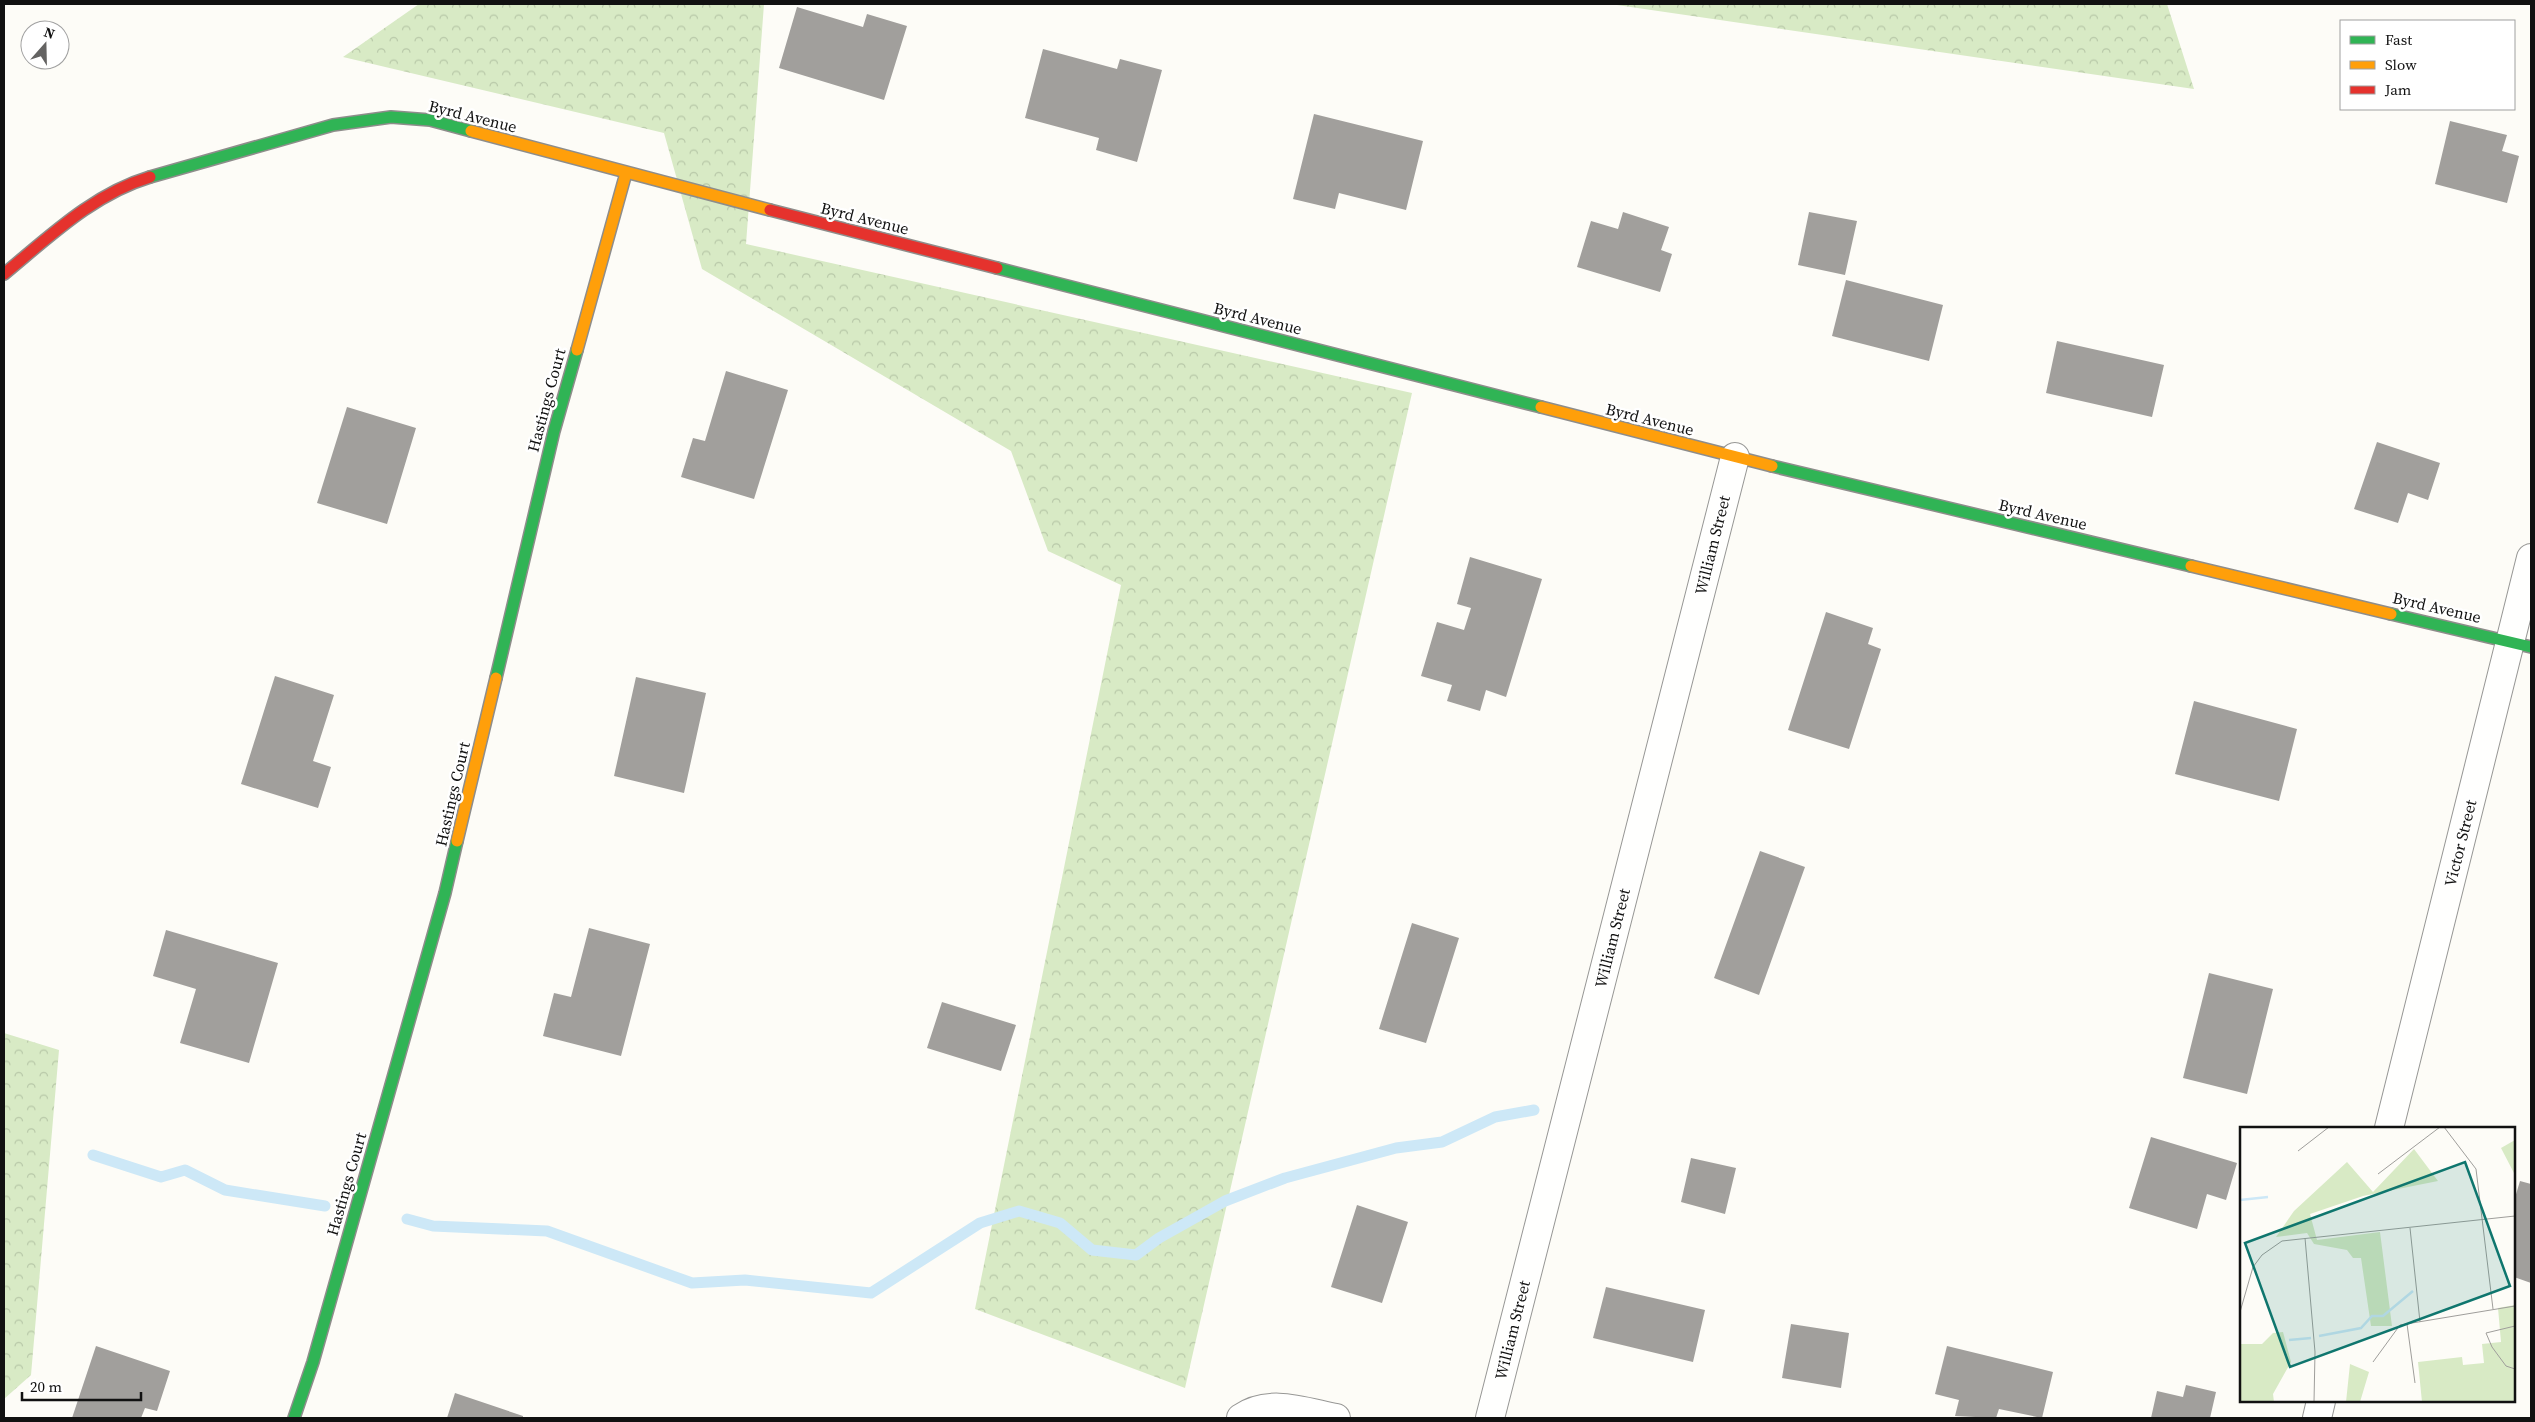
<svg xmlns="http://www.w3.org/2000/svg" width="2535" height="1422" font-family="'Source Serif 4',serif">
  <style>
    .forest { fill: url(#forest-crowns) }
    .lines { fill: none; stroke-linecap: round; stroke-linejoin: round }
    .stream { stroke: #cde8f7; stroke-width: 11 }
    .building { fill: #a19f9c }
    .street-casing { stroke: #979795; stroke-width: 30 }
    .fast-casing { stroke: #8e8d8b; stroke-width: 14 }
    .slow-casing { stroke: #8e8d8b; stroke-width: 14 }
    .jam-casing { stroke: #8e8d8b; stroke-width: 14 }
    .street { stroke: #fffffe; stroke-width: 28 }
    .fast { stroke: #30b455; stroke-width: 11 }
    .slow { stroke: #ff9f0a; stroke-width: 11 }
    .jam { stroke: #e5322d; stroke-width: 11 }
    .labels { text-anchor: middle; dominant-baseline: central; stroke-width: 5; stroke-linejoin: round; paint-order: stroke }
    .street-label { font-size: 16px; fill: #111; stroke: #fff }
    .inset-river { fill: none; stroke: #cde8f7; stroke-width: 2.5 }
    .inset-road { fill: none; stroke: #9f9e9b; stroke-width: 1 }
    .view { fill: #0f766e; fill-opacity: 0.15; stroke: #0f766e; stroke-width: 2.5 }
    .inset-edge { fill: none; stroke: #111; stroke-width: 2.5 }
  </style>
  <defs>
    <pattern id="forest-crowns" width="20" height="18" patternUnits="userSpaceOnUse" patternTransform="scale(1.25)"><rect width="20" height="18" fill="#d8eac5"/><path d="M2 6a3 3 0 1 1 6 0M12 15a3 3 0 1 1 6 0" fill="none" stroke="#b8c8a8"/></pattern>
  </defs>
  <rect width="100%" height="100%" fill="#fdfcf7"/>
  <path class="forest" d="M419,4H764L746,244L1412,393L1185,1388L975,1309L1121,585L1048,551L1011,451L702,269L664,133L343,57Z
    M1610,4H2167L2194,89Z
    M4,1033L59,1050L31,1375L4,1399Z"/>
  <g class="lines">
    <path class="stream" d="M93,1155L161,1177L185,1170L225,1190L325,1206
      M407,1219L433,1226L547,1231L692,1283L745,1280L871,1293L980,1223L1019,1211L1060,1223L1092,1250L1136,1255L1159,1238L1225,1201L1285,1178L1396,1148L1442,1142L1495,1117L1534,1110"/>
  </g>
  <path class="building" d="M797,7L863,27L867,14L907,26L884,100L779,68Z
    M1043,49L1117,69L1120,59L1162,70L1137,162L1096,150L1099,138L1025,118Z
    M1314,114L1423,141L1406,210L1339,193L1335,209L1293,199Z
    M2450,121L2507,135L2502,151L2519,156L2507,203L2435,184Z
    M1623,212L1669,227L1661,250L1672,254L1660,292L1577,267L1591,221L1618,229Z
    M1809,212L1857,221L1845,275L1798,265Z
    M1846,280L1943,305L1929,361L1832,336Z
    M2057,341L2164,365L2152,417L2046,393Z
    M726,371L788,390L754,499L681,477L693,438L705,441Z
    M347,407L416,428L387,524L317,503Z
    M2377,442L2440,463L2428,500L2408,493L2398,523L2354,509Z
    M1470,557L1542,579L1506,697L1486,690L1480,711L1447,701L1452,685L1421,676L1437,622L1464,630L1471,608L1457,604Z
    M1826,612L1873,628L1868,644L1881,649L1849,749L1788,730Z
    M275,676L334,695L313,761L331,767L318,808L241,784Z
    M636,677L706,693L684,793L614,776Z
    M2194,701L2297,729L2279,801L2175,774Z
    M1760,851L1805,867L1759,995L1714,978Z
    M1412,923L1459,938L1426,1043L1379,1029Z
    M589,928L650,944L621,1056L543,1036L554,993L571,997Z
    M166,930L278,963L249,1063L180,1043L196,989L153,976Z
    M2209,973L2273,989L2247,1094L2183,1078Z
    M942,1002L1016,1025L1001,1071L927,1048Z
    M2151,1137L2237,1163L2226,1200L2207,1194L2197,1229L2129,1208Z
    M1691,1158L1736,1168L1725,1214L1681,1202Z
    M2520,1181L2531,1184V1283L2514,1277V1201Z
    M1357,1205L1408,1222L1382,1303L1331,1287Z
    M1606,1287L1705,1310L1693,1362L1593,1338Z
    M1791,1324L1849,1333L1841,1388L1782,1378Z
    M96,1346L170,1371L157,1411L145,1408L141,1418H72Z
    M1947,1346L2053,1372L2042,1418L1999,1409L1996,1418L1955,1416L1959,1400L1935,1394Z
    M2186,1385L2216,1392L2210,1418H2151L2157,1391L2183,1397Z
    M455,1393L523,1416V1418H447Z"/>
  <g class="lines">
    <g class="street-casing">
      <path id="street" d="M2389,1128L2531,558
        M1241,1418C1269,1398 1305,1412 1336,1418
        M1490,1418L1735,457
        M2317,1418L2321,1401"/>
    </g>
    <g class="fast-casing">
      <path id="fast" d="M150,177L333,125L391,117L430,120L471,131
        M997,268L1541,407
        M1772,466L2191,566
        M2391,614L2531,647
        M496,678L554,431L577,350
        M294,1418L313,1362L445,893L457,841"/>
    </g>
    <g class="slow-casing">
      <path id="slow" d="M471,131L770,210
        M577,350L626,173
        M1541,407L1772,466
        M2191,566L2391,614
        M457,841L496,678"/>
    </g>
    <g class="jam-casing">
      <path id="jam" d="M770,210L997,268
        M4,274C49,237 93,194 150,177"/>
    </g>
    <use href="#street" class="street"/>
    <use href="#fast" class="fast"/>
    <use href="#slow" class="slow"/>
    <use href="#jam" class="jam"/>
  </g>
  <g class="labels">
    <g class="street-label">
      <text transform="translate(473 116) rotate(14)">Byrd Avenue</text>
      <text transform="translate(865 218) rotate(14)">Byrd Avenue</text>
      <text transform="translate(1258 318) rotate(14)">Byrd Avenue</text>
      <text transform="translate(546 400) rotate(-75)">Hastings Court</text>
      <text transform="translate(1650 419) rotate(14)">Byrd Avenue</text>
      <text transform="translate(2043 514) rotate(13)">Byrd Avenue</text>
      <text transform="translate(1712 545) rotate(-76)">William Street</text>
      <text transform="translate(2437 607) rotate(13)">Byrd Avenue</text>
      <text transform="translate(452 794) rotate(-77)">Hastings Court</text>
      <text transform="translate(2460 843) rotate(-76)">Victor Street</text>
      <text transform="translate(1612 938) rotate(-76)">William Street</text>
      <text transform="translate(346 1184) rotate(-74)">Hastings Court</text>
      <text transform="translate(1512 1330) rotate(-76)">William Street</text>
    </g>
  </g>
  <g transform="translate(2240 1127)">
    <rect width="275" height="275" fill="#fdfcf7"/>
    <path d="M275,13V48L261,21ZM174,22L198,54L123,69L70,87L77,113L140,105L152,199H131L121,131H113L107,123L74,117L67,106L36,110L54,84L107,35L133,65ZM275,178V275H182L178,235L222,230L223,238L244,236L242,217L261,215L258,181ZM43,205L51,235L33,267L34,275H0V217H22L33,206ZM110,237L129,245L120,275H106Z" fill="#d8eac5"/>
    <path class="inset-river" d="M0,73L28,70M79,209L121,201L132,189H143L173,164M49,213L71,211"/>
    <path class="inset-road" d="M204,0L236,42L253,182M58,24L89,0M138,47L200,0M170,101L180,195M65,111L75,225L74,275M0,185L13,140L22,128L42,114L275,89M167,197L175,256M275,199L246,206L252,220L266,239L275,242M133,235L160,198L275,179"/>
    <path class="view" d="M225,35L270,159L50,240L5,116Z"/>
    <rect width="275" height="275" class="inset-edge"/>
  </g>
  <rect width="2535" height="1422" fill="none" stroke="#111111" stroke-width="10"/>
  <rect x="2340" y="20" width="175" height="90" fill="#ffffff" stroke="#a0a0a0"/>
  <rect x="2350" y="36" width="25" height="8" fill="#30b455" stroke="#a0a0a0"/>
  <text x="2385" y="45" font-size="15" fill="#111111">Fast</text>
  <rect x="2350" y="61" width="25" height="8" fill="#ff9f0a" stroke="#a0a0a0"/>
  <text x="2385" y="70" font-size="15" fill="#111111">Slow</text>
  <rect x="2350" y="86" width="25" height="8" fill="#e5322d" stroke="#a0a0a0"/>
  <text x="2385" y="95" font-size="15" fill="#111111">Jam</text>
  <g transform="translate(45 45) rotate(20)"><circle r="24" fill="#ffffff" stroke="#a0a0a0"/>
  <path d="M0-4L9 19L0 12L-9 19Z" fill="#646362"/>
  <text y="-8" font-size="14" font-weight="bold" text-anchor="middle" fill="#111111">N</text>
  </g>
  <path d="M22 1392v8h119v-8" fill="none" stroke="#111111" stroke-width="2.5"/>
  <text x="30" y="1392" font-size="15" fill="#111111" stroke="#ffffff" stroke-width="4" paint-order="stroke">20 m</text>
</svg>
